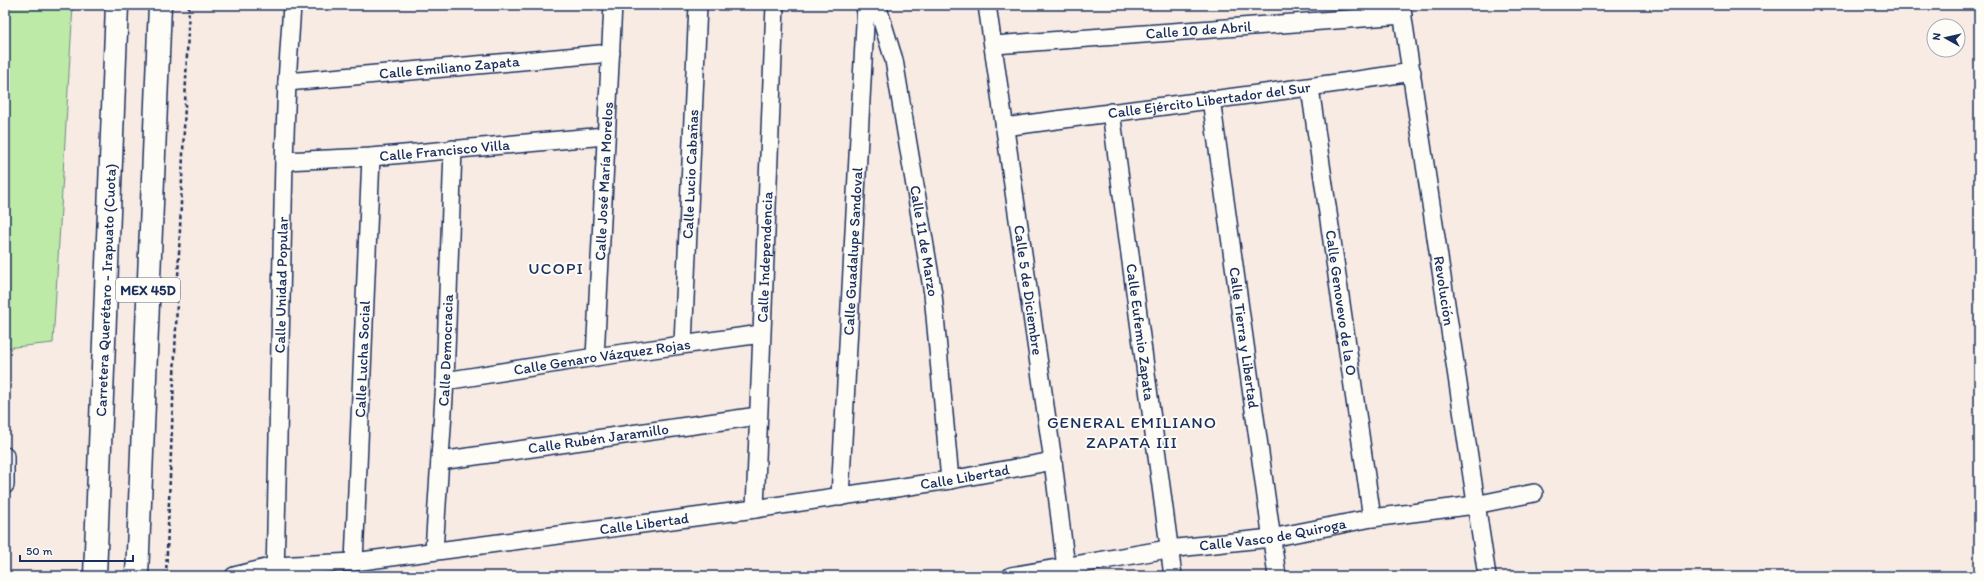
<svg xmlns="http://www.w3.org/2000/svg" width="1984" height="581" font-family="Itim,sans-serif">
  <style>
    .green { fill: #bdeaa7; stroke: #6c8c82 }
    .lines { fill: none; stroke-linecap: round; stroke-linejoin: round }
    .street-casing { stroke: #1b2f5e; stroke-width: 20 }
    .highway-casing { stroke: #1b2f5e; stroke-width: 25 }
    .path { stroke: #1b2f5e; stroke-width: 2.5; stroke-dasharray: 4 3; stroke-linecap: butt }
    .street { stroke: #fdfcf7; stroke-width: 17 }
    .highway { stroke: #fdfcf7; stroke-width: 22 }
    .labels { text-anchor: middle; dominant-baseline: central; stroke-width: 4; stroke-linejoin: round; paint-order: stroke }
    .shield { fill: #fdfcf7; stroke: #5f6c8c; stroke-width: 1 }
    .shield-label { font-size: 14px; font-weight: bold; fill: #1b2f5e }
    .street-label { font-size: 15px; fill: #1b2f5e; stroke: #fdfcf7 }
    .quarter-label { font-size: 17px; letter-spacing: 1px; fill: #1b2f5e; stroke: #fdfcf7 }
  </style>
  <rect width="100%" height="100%" fill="#f7ebe3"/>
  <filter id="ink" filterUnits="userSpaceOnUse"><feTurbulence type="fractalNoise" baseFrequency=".025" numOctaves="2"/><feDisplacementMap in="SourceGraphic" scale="8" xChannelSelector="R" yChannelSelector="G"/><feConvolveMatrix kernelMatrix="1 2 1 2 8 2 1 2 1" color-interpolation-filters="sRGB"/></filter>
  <g filter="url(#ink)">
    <path class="green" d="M5,5H73L53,343L5,348Z"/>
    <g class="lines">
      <g class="street-casing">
        <g id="street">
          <path id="s1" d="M877,5L894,60L933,294L950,480"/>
          <path id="s2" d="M987,5L1053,461L1067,576"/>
          <path id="s3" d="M1401,5L1487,576"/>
          <path id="s4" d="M994,45L1403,15"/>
          <path id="s5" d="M287,82L611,53"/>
          <path id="s6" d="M1310,88L1372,518"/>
          <path id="s7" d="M1211,99L1277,576"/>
          <path id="s8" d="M1111,112L1173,576"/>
          <path id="s9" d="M1005,127C1141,108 1277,93 1412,72"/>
          <path id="s10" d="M284,161L371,157L605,136"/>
          <path id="s11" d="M683,344L698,5"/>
          <path id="s12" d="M595,357L613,5"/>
          <path id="s13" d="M445,381L595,357L761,334"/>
          <path d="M5,456V485"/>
          <path id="s14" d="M440,461L758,416"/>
          <path id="s15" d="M840,497L866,5"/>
          <path id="s16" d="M755,509L775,5"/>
          <path id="s17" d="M434,551L445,381L453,149"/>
          <path id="s18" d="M354,562L371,157"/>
          <path id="s19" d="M234,576L274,566L354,562L755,509L950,480L1053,461"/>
          <path id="s20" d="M275,576L284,161L287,82L292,5"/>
          <path id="s21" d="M1011,576L1168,549L1271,538L1372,518L1475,505L1534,493"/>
        </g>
      </g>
      <g class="highway-casing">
        <g id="highway">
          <path id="s22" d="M95,576L117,5"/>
          <path d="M137,576L160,5"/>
        </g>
      </g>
      <path class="path" d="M166,576L189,5"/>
      <use href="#street" class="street"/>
      <use href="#highway" class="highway"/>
    </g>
  </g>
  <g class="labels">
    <rect class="shield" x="116" y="278" width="64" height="24" rx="3"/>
    <g class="shield-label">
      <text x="148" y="290">MEX 45D</text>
    </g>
    <g class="street-label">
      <text stroke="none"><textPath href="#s4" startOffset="205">Calle 10 de Abril</textPath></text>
      <text stroke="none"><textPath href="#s5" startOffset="163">Calle Emiliano Zapata</textPath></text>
      <text stroke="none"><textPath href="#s9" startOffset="206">Calle Ejército Libertador del Sur</textPath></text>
      <text stroke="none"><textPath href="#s10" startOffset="161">Calle Francisco Villa</textPath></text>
      <text stroke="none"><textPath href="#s11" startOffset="170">Calle Lucio Cabañas</textPath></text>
      <text stroke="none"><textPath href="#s12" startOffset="176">Calle José María Morelos</textPath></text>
      <text stroke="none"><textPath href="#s1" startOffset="241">Calle 11 de Marzo</textPath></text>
      <text stroke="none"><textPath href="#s15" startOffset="246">Calle Guadalupe Sandoval</textPath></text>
      <text stroke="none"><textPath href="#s16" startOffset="252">Calle Independencia</textPath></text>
      <text stroke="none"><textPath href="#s20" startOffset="291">Calle Unidad Popular</textPath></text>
      <text stroke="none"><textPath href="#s22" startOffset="286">Carretera Querétaro - Irapuato (Cuota)</textPath></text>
      <text stroke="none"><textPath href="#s2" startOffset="288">Calle 5 de Diciembre</textPath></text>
      <text stroke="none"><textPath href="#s3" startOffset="289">Revolución</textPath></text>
      <text stroke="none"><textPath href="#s6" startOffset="217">Calle Genovevo de la O</textPath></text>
      <text stroke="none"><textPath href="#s8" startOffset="222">Calle Eufemio Zapata</textPath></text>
      <text stroke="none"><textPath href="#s7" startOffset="241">Calle Tierra y Libertad</textPath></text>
      <text stroke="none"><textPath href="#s17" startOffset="201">Calle Democracia</textPath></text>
      <text stroke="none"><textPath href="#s13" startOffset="159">Calle Genaro Vázquez Rojas</textPath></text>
      <text stroke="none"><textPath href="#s18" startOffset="203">Calle Lucha Social</textPath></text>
      <text stroke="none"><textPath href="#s14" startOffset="160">Calle Rubén Jaramillo</textPath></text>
      <text stroke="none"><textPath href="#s19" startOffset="738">Calle Libertad</textPath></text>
      <text stroke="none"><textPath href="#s19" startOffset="414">Calle Libertad</textPath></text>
      <text stroke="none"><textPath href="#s21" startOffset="265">Calle Vasco de Quiroga</textPath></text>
    </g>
    <g class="quarter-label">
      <text x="556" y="268">UCOPI</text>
      <text x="1132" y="422">GENERAL EMILIANO<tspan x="1132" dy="20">ZAPATA III</tspan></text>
    </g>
  </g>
  <rect width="1984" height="581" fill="none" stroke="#fdfcf7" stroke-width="20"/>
  <rect x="10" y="10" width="1964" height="561" fill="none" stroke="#1b2f5e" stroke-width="1.5" filter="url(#ink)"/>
  <g transform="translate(1946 38) rotate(278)"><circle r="19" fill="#fdfcf7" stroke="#a3aaba"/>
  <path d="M0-3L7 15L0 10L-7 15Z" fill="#1b2f5e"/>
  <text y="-6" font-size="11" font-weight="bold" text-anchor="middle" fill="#1b2f5e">N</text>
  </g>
  <path d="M20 555v6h113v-6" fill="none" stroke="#1b2f5e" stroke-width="2"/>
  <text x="26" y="555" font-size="12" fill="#1b2f5e" stroke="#fdfcf7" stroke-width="3" paint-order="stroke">50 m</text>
</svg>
